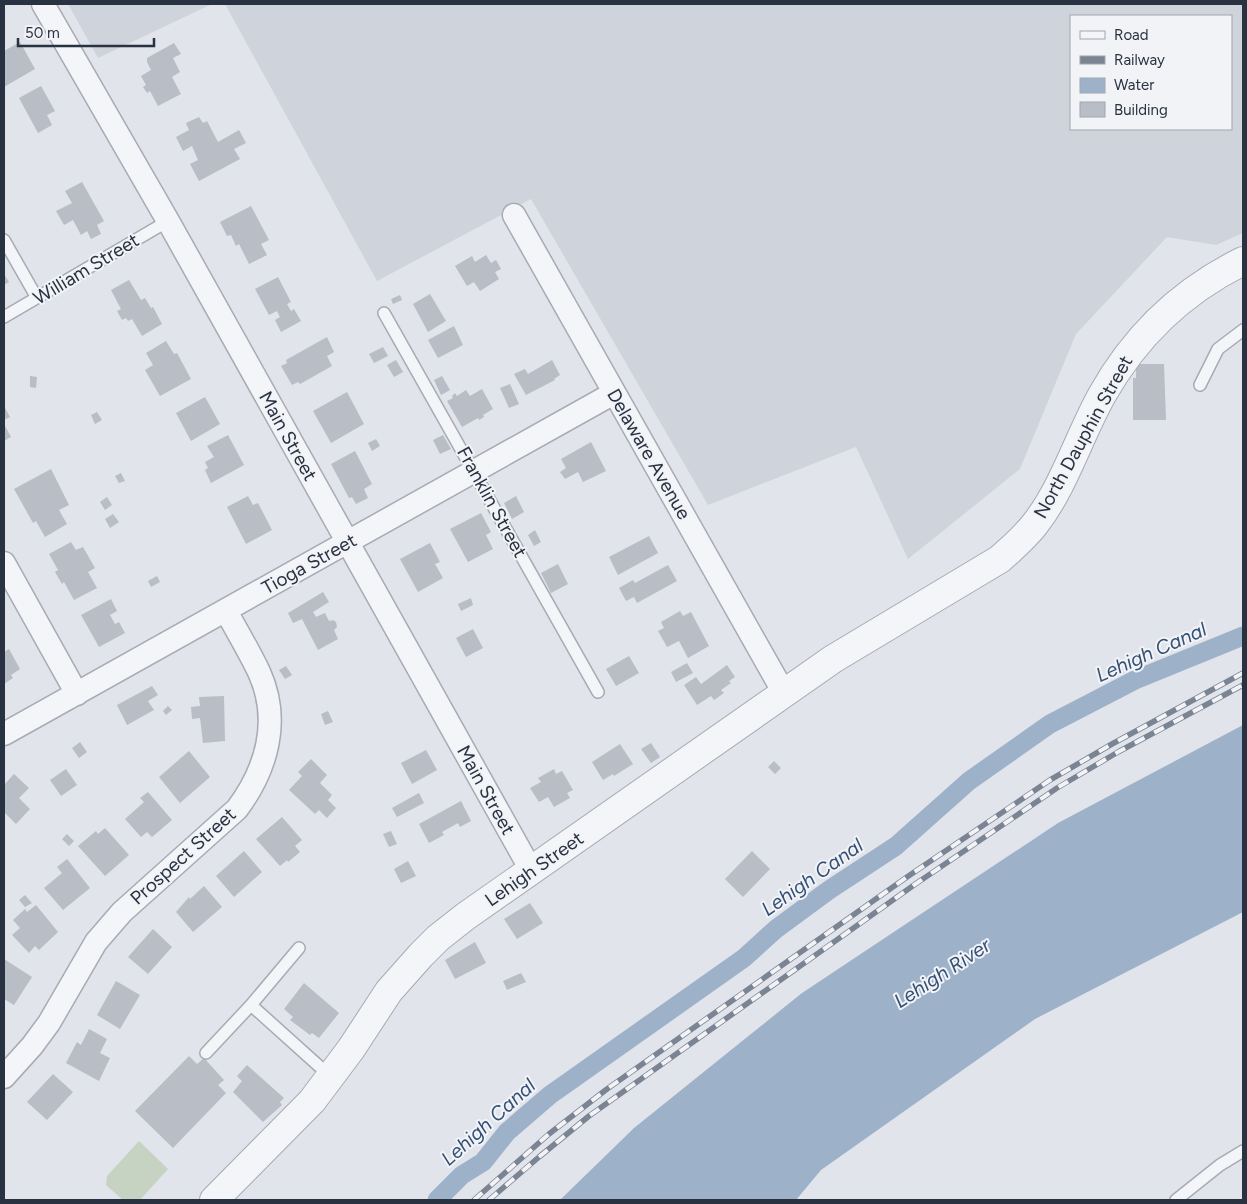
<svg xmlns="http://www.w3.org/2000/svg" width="1247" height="1204" font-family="Figtree,sans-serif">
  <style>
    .built { fill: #cfd3db; fill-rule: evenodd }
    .green { fill: #c6d3c2 }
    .water { fill: #9db2c9 }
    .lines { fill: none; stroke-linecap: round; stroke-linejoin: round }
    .canal { stroke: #9db2c9; stroke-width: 19 }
    .building { fill: #b8bdc6 }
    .service-casing { stroke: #a6abb4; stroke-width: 14 }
    .minor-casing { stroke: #a6abb4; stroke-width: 25 }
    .tertiary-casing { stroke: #a6abb4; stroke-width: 30 }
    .service { stroke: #f4f5f8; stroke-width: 11 }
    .minor { stroke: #f4f5f8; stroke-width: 22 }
    .tertiary { stroke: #f4f5f8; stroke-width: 28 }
    .rail-casing { stroke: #7b8493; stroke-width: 5.5 }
    .rail { stroke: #f1f3f7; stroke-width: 4; stroke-dasharray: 11; stroke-linecap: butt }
    .labels { text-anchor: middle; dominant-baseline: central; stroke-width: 4; stroke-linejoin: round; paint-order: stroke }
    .street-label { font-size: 19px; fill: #293241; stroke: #f1f3f7 }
    .water-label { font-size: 20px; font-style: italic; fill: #345075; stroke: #f1f3f7 }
  </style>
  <rect width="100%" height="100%" fill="#e1e4ea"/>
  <path class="built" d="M68,4H212L98,58Z
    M225,4H1243V233L1216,245L1167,237L1076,334L1020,469L908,559L856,447L708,505L531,199L377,281ZM1071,16H1231V129H1071Z"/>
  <path class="green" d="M139,1141L168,1169L140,1200H123L106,1185L107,1176Z"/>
  <path class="water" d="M1243,725V912L1035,1019L821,1170L796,1200H560L634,1128L802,993L1058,823Z"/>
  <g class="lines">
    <path class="canal" d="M437,1200L462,1175L483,1162L507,1132L550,1095L744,958L776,929L829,890L896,846L969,781L1050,724L1135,680L1243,636"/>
  </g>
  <path class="building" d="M20,42L35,69L4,87V51Z
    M174,43L181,54L173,58L180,72L172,77L181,94L158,106L150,91L147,93L143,87L146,85L141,76L151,70L147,62V58Z
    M41,86L55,111L47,115L52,125L38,133L19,98Z
    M199,117L203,123L207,121L218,142L239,130L246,143L234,149L240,159L199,181L190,164L198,160L192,146L183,151L176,137L189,130L186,123Z
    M82,182L104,221L97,225L101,234L91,239L87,231L81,235L73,220L64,225L56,211L72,203L65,191Z
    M251,206L269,240L261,244L267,255L249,264L239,244L236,246L231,235L227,236L220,222Z
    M486,255L491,263L496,260L501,269L495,272L499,279L480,291L474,282L467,286L455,266L472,256L475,262Z
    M4,274L9,282L4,285Z
    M278,277L291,302L287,304L291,311L294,309L301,321L281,332L275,320L280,317L277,311L269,315L255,289Z
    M129,280L141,300L145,298L151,308L153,307L162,324L142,336L132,319L128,321L126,318L122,320L117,311L121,309L111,290Z
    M430,294L446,321L428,332L413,304Z
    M400,295L402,300L393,304L391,299Z
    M454,326L463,345L438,358L428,340Z
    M327,337L334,352L327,356L332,366L300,384L298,382L292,385L281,366L287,363L286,360Z
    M166,341L174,354L177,353L191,379L160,396L145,370L153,365L146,353Z
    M383,347L388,356L374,363L369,354Z
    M396,360L403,372L394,377L387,365Z
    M552,360L560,375L554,379L555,380L526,395L514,374L525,369L528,374Z
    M1136,364H1164L1166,420H1133V378H1136Z
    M30,376L37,377L36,388L30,387Z
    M442,376L450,390L441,395L434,380Z
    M510,384L519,404L509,408L500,388Z
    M482,389L493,409L483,415L484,417L479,420L478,418L462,427L447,401L453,398L452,396L455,393L457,396L466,390L470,396Z
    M347,392L364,424L331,443L313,411Z
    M205,397L220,424L191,441L176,413Z
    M4,406L10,417L4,420Z
    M97,412L102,420L95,424L91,415Z
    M4,424L11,437L4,441Z
    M228,435L244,465L211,483L205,470L208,468L205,462L214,457L207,446Z
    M443,435L451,449L440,454L433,440Z
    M376,439L380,446L372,451L368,443Z
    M591,442L606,471L583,482L578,472L565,479L560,472L566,468L561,459Z
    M355,451L372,484L364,489L368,498L356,504L352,497L349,498L331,464Z
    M51,469L69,505L59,510L67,524L45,537L36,521L33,523L14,489Z
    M121,473L125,481L119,483L115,476Z
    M248,496L253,505L258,503L272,530L246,544L227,507Z
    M516,496L524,512L512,519L504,503Z
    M107,497L112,505L105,510L100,502Z
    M481,513L491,532L486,535L493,549L468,562L450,529Z
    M113,514L119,522L110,528L105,519Z
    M535,530L541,542L534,546L528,535Z
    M649,536L658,553L618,575L609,557Z
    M71,542L76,550L83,547L95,568L88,572L97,588L74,600L64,582L62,584L55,572L58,570L49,554Z
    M430,543L440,562L435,564L443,578L418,592L400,559Z
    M558,564L568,584L551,593L541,573Z
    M668,565L677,581L637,603L634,597L626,601L619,588L633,580L635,583Z
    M157,576L160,582L151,587L148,581Z
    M323,592L329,602L313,612L316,617L325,613L329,621L333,620L336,622L337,627L334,630L338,639L318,650L302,619L293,623L288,613Z
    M471,598L473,605L461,611L458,604Z
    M111,599L117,611L110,615L115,624L119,622L125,633L99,647L81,615Z
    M680,611L683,616L691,612L709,646L688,658L679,641L667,647L658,631L664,628L661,622Z
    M473,629L483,648L466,657L456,638Z
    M9,649L20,669L11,675L13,678L4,684V652Z
    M629,656L639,673L616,686L606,669Z
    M687,663L693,673L676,682L671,672Z
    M727,665L735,677L729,681L731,683L721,690L724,693L714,700L711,696L697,705L684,685L696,677L701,684Z
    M286,666L292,675L285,679L279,670Z
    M152,686L158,695L148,701L154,710L127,725L117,705Z
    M224,696L225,741L203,743L200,718L192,719L191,707L200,706L199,697Z
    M168,706L172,710L166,715L163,711Z
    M328,711L333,722L325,725L321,714Z
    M80,742L87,752L79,758L72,748Z
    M651,743L660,757L651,763L641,749Z
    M620,744L633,764L614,776L613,774L603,780L592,762Z
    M426,750L437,770L412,784L401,763Z
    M189,751L210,777L180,803L159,777Z
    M311,759L327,775L320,783L332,795L328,800L336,808L327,818L319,810L315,814L289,790L302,776L298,772Z
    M774,761L781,768L775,774L768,767Z
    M66,769L77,785L61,796L50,780Z
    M554,769L556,774L562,771L573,790L567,793L570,798L554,807L548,797L539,802L530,788L541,782L538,778Z
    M14,774L29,788L19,798L30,809L16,824L4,812V785Z
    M148,792L172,820L152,837L147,832L141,837L125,819L144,802L140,798Z
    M419,793L424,803L397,817L392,808Z
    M461,801L471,821L460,827L458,823L442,832L444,835L429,843L419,824Z
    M282,817L302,840L295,846L300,852L288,862L287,860L280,866L256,839Z
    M105,828L129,855L105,876L78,846L96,831L98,834Z
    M391,831L397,844L389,847L383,834Z
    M67,834L74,841L69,846L62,839Z
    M244,851L262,872L234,897L216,876Z
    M752,851L770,869L743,897L725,879Z
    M67,859L90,888L63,910L44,888L62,873L57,867Z
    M408,861L416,876L401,883L394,869Z
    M204,886L222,907L193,932L176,912L189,897L190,899Z
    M25,895L32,903L25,907L19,900Z
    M530,903L543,923L517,939L504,919Z
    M36,905L58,932L39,950L35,946L29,953L12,935L20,928L13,920L25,909L27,912Z
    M153,929L172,947L148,974L128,957Z
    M475,942L486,963L455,979L445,960Z
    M4,959L32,977L14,1005L4,999Z
    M521,973L526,982L507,990L503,981Z
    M116,981L140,995L120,1029L97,1015Z
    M304,983L339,1013L319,1038L312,1033L310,1035L290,1020L293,1017L284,1009Z
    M89,1029L107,1039L100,1053L110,1058L99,1081L66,1063L77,1042L81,1045Z
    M189,1056L197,1064L204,1058L224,1080L218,1085L226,1093L173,1148L135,1111Z
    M247,1065L284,1098L280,1102L282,1105L263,1122L233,1092L242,1081L237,1076Z
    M53,1074L73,1092L47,1120L27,1102Z"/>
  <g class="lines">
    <g class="service-casing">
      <path id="service" d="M4,240L37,298
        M384,313L598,692
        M4,317L168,221
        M1200,385L1218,349L1243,330
        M251,1005L299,948
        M206,1053L251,1005L330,1076
        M1176,1200L1220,1165L1243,1151"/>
    </g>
    <g class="minor-casing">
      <path id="minor" d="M43,4L168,221L531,870
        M514,215L784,693
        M4,563L77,694
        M4,734L614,393
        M4,1077L32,1046L49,1023L96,942L122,912L237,809C267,769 281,720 259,672C249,651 237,631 226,611"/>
    </g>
    <g class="tertiary-casing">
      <path id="tertiary" d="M214,1200L312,1101L351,1049L389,991L421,955L438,938L466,916L833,659L1000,559C1012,548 1025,537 1035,524C1064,487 1079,436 1102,395C1135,336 1182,291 1243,261"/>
    </g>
    <use href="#service" class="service"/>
    <use href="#minor" class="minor"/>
    <use href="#tertiary" class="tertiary"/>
    <g class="rail-casing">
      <path id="rail" d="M474,1200L549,1134L607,1089L907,877L1050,780L1112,744L1243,673
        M489,1200L539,1157L589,1116L914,885L1057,788L1118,752L1243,685"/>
    </g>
    <use href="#rail" class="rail"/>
  </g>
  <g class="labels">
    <g class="street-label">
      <text transform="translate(86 269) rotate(-31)">William Street</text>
      <text transform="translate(288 436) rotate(61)">Main Street</text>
      <text transform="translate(1083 437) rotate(-61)">North Dauphin Street</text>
      <text transform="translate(649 454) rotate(60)">Delaware Avenue</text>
      <text transform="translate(492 502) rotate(61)">Franklin Street</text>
      <text transform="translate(309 564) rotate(-29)">Tioga Street</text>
      <text transform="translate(486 790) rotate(61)">Main Street</text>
      <text transform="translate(183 856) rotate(-42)">Prospect Street</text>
      <text transform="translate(534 869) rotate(-35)">Lehigh Street</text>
    </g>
    <g class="water-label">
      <text transform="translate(1151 652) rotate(-24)">Lehigh Canal</text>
      <text transform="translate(812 877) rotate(-35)">Lehigh Canal</text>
      <text transform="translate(942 973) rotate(-33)">Lehigh River</text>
      <text transform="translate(488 1122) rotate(-42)">Lehigh Canal</text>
    </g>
  </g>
  <rect width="1247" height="1204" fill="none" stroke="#293241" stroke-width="10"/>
  <rect x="1070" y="15" width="162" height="115" fill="#f1f3f7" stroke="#a1a6ae"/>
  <rect x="1080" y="31" width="25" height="8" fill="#f4f5f8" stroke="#a1a6ae"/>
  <text x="1114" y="40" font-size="15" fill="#293241">Road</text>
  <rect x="1080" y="56" width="25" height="8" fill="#7b8493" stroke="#a1a6ae"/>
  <text x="1114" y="65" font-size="15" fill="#293241">Railway</text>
  <rect x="1080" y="78" width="25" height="15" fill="#9db2c9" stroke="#a1a6ae"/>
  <text x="1114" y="90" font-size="15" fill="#293241">Water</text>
  <rect x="1080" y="102" width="25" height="15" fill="#b8bdc6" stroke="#a1a6ae"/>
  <text x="1114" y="115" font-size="15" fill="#293241">Building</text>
  <path d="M18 38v8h136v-8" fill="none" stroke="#293241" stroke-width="2.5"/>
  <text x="25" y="38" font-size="15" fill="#293241" stroke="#f1f3f7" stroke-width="4" paint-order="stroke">50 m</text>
</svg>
